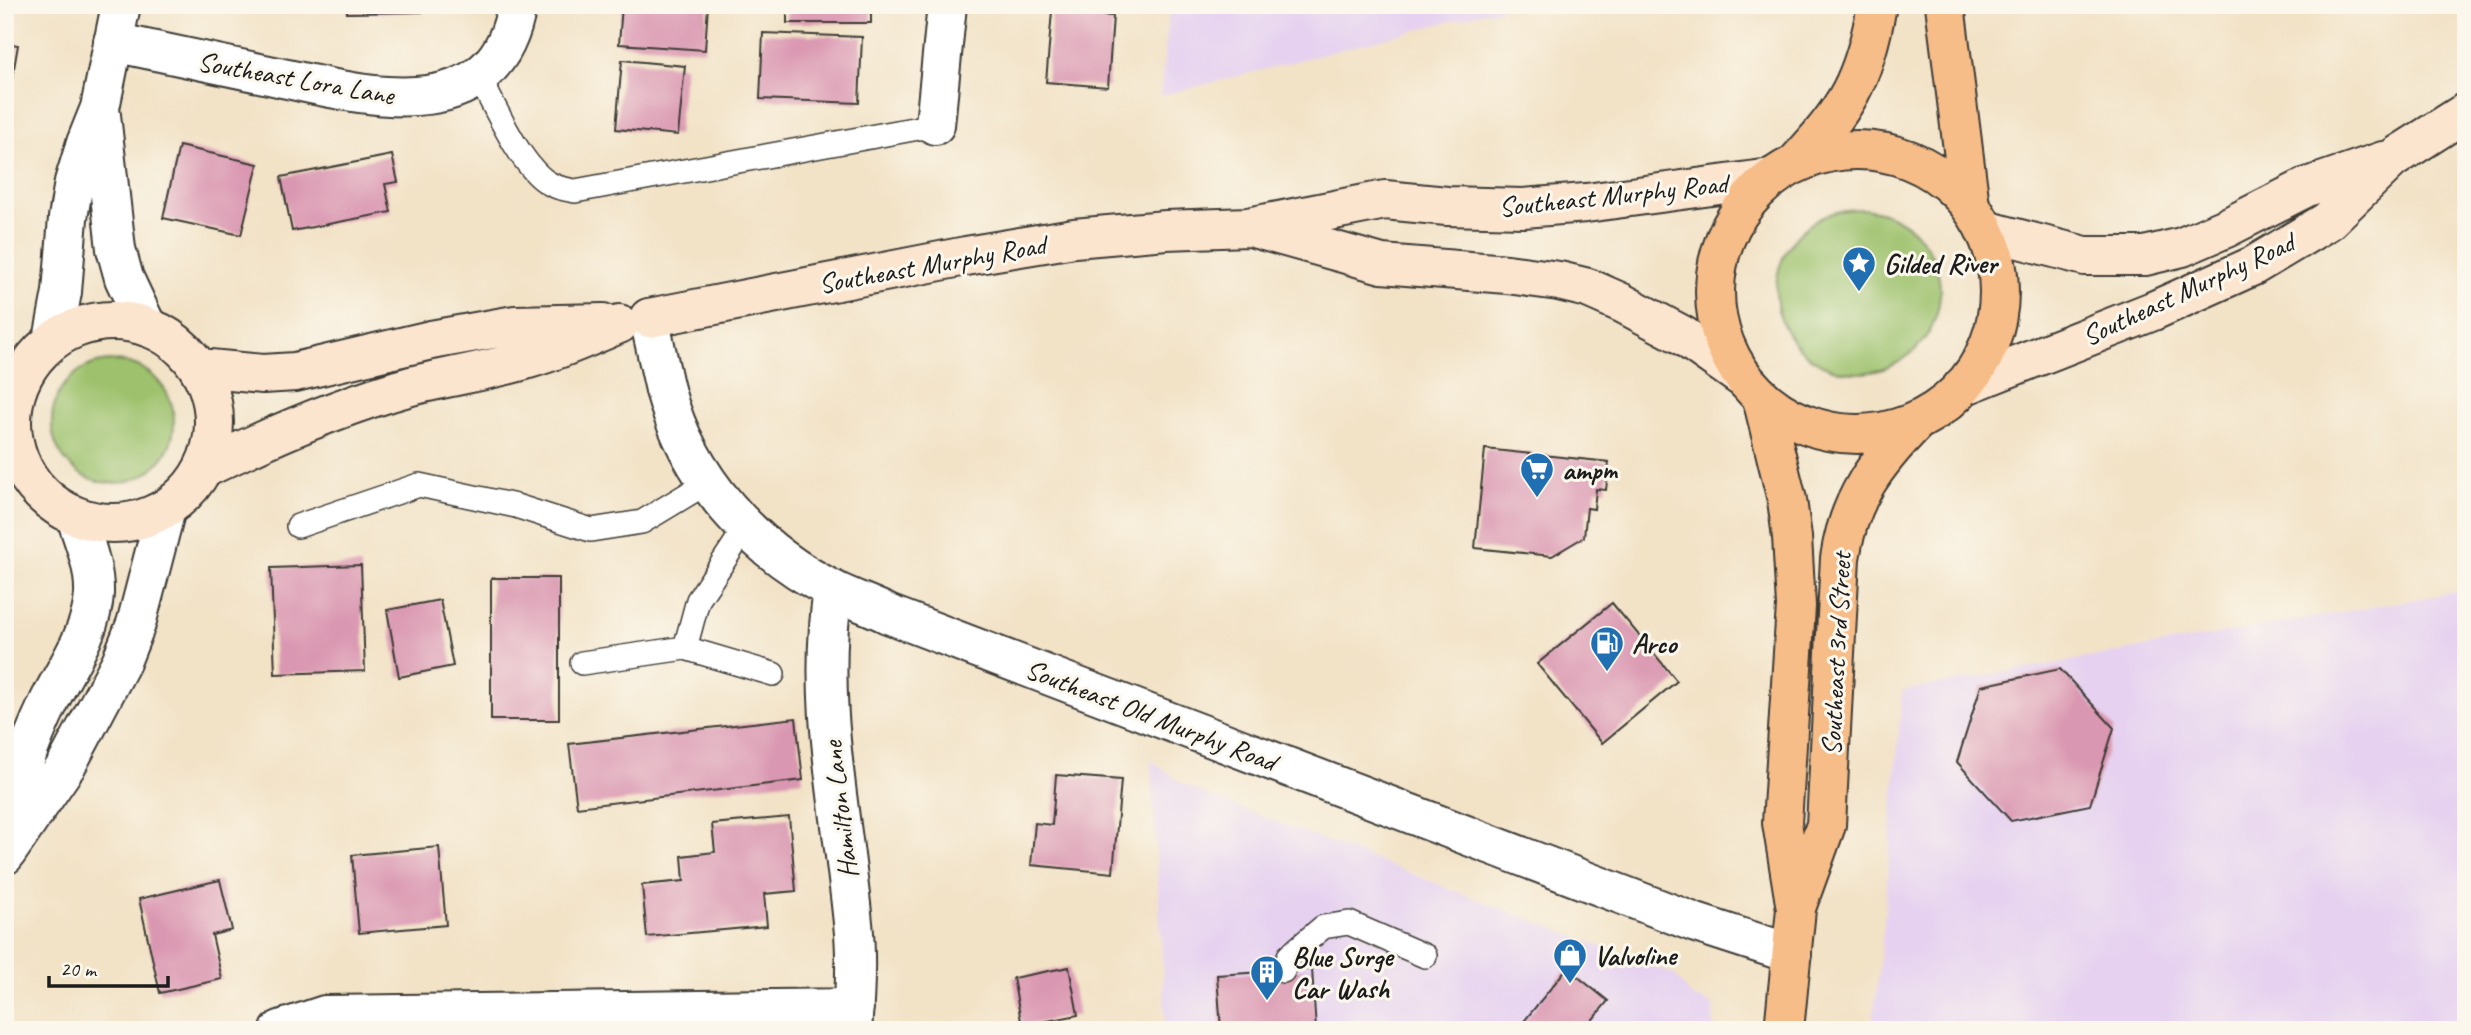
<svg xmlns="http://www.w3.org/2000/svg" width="2471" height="1035" font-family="Caveat,sans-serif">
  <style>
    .built { fill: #e6d2f0 }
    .green { fill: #9dc16c; stroke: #5c6e44; stroke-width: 2 }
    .building { fill: #da97b1 }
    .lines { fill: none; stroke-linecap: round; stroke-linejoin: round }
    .service-casing { stroke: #3c3a36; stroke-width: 26 }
    .minor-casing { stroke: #3c3a36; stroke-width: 42 }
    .tertiary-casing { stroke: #3c3a36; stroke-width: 42 }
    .secondary-casing { stroke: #3c3a36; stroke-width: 42 }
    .primary-casing { stroke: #3c3a36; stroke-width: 42 }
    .service { stroke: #fff; stroke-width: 23 }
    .minor { stroke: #fff; stroke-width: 38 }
    .tertiary { stroke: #fff; stroke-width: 38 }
    .secondary { stroke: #fce5cf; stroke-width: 38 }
    .primary { stroke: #f7bd88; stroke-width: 38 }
    .labels { text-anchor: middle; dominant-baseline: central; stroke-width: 6; stroke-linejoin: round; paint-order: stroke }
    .street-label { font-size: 28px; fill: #1c1c1c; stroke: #fbf7ec }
    .poi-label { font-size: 28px; font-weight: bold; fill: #1c1c1c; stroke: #fbf7ec; text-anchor: start }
  </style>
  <rect width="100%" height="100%" fill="#fbf7ec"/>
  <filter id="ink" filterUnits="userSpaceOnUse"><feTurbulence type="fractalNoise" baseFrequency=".0143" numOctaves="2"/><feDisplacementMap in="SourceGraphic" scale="14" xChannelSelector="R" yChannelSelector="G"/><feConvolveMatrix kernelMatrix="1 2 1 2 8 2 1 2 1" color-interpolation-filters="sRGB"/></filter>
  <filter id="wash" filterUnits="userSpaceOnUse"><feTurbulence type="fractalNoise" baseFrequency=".00686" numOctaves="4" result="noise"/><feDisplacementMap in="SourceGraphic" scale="28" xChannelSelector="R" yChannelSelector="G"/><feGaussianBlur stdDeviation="1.57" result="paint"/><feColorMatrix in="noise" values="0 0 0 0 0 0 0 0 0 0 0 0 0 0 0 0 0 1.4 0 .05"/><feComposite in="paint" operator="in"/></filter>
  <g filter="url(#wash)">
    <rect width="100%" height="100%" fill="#f2e2c6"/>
    <path class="built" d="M1170,5H1513L1160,96Z
      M2466,590V1030H1872L1884,922L1902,691Z
      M1151,760L1181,783L1211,797L1675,975L1692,997L1713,1004L1714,1030H1166Z"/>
    <path class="green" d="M1776 291a82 82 0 1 1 164 0a82 82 0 1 1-164 0Z
      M52 422a61 61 0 1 1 122 0a61 61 0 1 1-122 0Z"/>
    <g id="blocks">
      <path class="building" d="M347,5H422V12L347,13Z
        M622,5H708L705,50L619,44Z
        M787,5H871V23H787Z
        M1052,11L1113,16L1108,87L1046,82Z
        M763,33L862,37L859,103L760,99Z
        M5,43L18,45L8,103L5,102Z
        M622,60L685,66L678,135L616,129Z
        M179,146L258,164L241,235L163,218Z
        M392,155L398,182L385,184L391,212L292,231L281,177Z
        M1485,449L1609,462L1606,490L1596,489L1594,509L1587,508L1584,537L1552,556L1475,548Z
        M361,565L365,671L275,674L271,568Z
        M491,578H559V720H491Z
        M440,600L453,666L399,677L387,610Z
        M1612,603L1677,681L1602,743L1537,664Z
        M2060,669L2114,728L2090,805L2011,821L1957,762L1981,686Z
        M796,718L803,780L577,807L569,744Z
        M1056,775L1121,780L1113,873L1031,865L1035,823L1052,825Z
        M789,817L796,891L764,894L767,926L647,937L642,885L684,881L682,856L715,852L712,824Z
        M439,847L446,925L359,933L352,855Z
        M220,880L232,930L212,935L222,979L160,993L139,899Z
        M1069,967L1078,1015L1022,1026L1013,978Z
        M1567,968L1608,1001L1584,1030H1517Z
        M1312,969L1316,1030H1221L1217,975Z"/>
    </g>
  </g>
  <g filter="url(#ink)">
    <use href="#blocks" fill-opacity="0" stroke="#3c3a36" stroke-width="2"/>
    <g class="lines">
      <g class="service-casing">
        <path id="service" d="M479,77C495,107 518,160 544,180C553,187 563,189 575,191L935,125
          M298,526L419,485L516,506L591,530L642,522L708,482
          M685,648L698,600L746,527
          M582,663L685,648L773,674
          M1283,971L1289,956L1323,927L1349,923L1425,956"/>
      </g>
      <g class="minor-casing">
        <path id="minor" d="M113,42C165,53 217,64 269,75C358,94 496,135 517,5
          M935,125L947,5
          M649,318L665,390
          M833,590C816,704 842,810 853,923C857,958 855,995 852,1030
          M280,1030L325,1015L854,1008"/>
      </g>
      <g class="tertiary-casing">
        <path id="tertiary" d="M101,115L116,249L124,278L147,327
          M53,340L62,292L68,218L74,182L86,143L100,108L121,5
          M665,390C688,477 753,550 833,590C851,599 870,605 888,614L1696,923L1792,954
          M5,844C11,796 28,746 49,702C65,669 92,632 94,594C95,567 84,542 76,517
          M5,855L66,766L121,662L136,624L166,509"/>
      </g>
      <g class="secondary-casing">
        <path id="secondary" d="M1257,229L1382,264L1507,274L1559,281L1588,288L1622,303L1682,335L1743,378
          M1985,230L2085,256H2145L2182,247L2226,228L2307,187L2383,161
          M649,318L966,256L1074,238L1166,230L1248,227L1385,200L1447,206L1523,208L1586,203L1771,178
          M12 422a101 101 0 1 1 202 0a101 101 0 1 1-202 0Z
          M199,368L263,374L295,372L431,340L515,325L603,323
          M1963,386L2153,311L2253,266L2328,221L2392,159L2466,112
          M203,469C270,436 339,406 411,386C449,376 488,371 525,360C558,351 588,337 619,324"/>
      </g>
      <g class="primary-casing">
        <path id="primary" d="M1945,5L1970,206
          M1715 292a142 142 0 1 1 284 0a142 142 0 1 1-284 0Z
          M1795,164C1846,109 1864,81 1877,5
          M1762,398L1787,500L1792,537L1796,606L1782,823L1796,909L1784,1030
          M1797,905L1826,825L1840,558C1849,498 1876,463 1917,421"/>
      </g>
      <use href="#service" class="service"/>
      <use href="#minor" class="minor"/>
      <use href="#tertiary" class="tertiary"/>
      <use href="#secondary" class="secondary"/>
      <use href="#primary" class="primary"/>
    </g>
  </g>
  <defs>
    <g id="sight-pin" transform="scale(1.75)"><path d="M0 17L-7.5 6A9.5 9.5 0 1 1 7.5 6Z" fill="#1f6fb2" stroke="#fbf7ec"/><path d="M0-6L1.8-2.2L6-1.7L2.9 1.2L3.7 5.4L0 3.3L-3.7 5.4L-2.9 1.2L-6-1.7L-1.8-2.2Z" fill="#fff"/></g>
    <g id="supermarket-pin" transform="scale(1.75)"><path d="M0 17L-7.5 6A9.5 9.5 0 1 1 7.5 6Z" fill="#1f6fb2" stroke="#fbf7ec"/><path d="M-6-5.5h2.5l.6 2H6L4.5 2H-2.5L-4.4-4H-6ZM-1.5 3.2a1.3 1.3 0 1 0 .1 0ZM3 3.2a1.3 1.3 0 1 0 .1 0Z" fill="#fff"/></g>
    <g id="fuel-pin" transform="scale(1.75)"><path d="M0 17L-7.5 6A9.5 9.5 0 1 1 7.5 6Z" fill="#1f6fb2" stroke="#fbf7ec"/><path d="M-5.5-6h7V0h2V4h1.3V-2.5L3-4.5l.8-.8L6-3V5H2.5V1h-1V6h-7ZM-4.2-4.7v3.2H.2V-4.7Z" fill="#fff"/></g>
    <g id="shop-pin" transform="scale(1.75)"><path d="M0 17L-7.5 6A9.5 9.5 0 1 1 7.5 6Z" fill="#1f6fb2" stroke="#fbf7ec"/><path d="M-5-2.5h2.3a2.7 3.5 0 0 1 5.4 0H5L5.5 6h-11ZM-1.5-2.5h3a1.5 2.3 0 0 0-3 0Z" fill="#fff"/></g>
    <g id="building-pin" transform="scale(1.75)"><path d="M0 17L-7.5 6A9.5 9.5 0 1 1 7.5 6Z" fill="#1f6fb2" stroke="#fbf7ec"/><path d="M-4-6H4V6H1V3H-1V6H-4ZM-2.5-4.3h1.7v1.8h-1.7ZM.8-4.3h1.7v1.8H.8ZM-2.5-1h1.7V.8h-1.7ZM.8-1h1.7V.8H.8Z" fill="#fff"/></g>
  </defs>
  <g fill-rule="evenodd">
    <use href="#sight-pin" x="1859" y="263"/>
    <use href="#supermarket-pin" x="1537" y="469"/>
    <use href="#fuel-pin" x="1607" y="643"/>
    <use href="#shop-pin" x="1570" y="955"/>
    <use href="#building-pin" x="1267" y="972"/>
  </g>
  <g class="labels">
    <g class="street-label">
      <text transform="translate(296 78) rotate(10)">Southeast Lora Lane</text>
      <text transform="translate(1613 195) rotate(-6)">Southeast Murphy Road</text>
      <text transform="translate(932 264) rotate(-10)">Southeast Murphy Road</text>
      <text transform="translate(2188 289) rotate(-25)">Southeast Murphy Road</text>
      <text transform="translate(1836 654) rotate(-87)">Southeast 3rd Street</text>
      <text transform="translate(1151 715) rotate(21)">Southeast Old Murphy Road</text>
      <text transform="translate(840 810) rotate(-97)">Hamilton Lane</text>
    </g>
    <g class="poi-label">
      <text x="1884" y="263">Gilded River</text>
      <text x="1562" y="469">ampm</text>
      <text x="1632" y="643">Arco</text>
      <text x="1594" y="955">Valvoline</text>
      <text x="1292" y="956">Blue Surge<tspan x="1292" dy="32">Car Wash</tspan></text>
    </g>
  </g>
  <rect width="2471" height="1035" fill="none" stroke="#fbf7ec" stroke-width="28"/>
  <path d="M49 976v10h119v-10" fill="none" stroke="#1c1c1c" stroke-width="3.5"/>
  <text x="60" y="976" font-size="21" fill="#1c1c1c" stroke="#fbf7ec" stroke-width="5" paint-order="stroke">20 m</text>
</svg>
